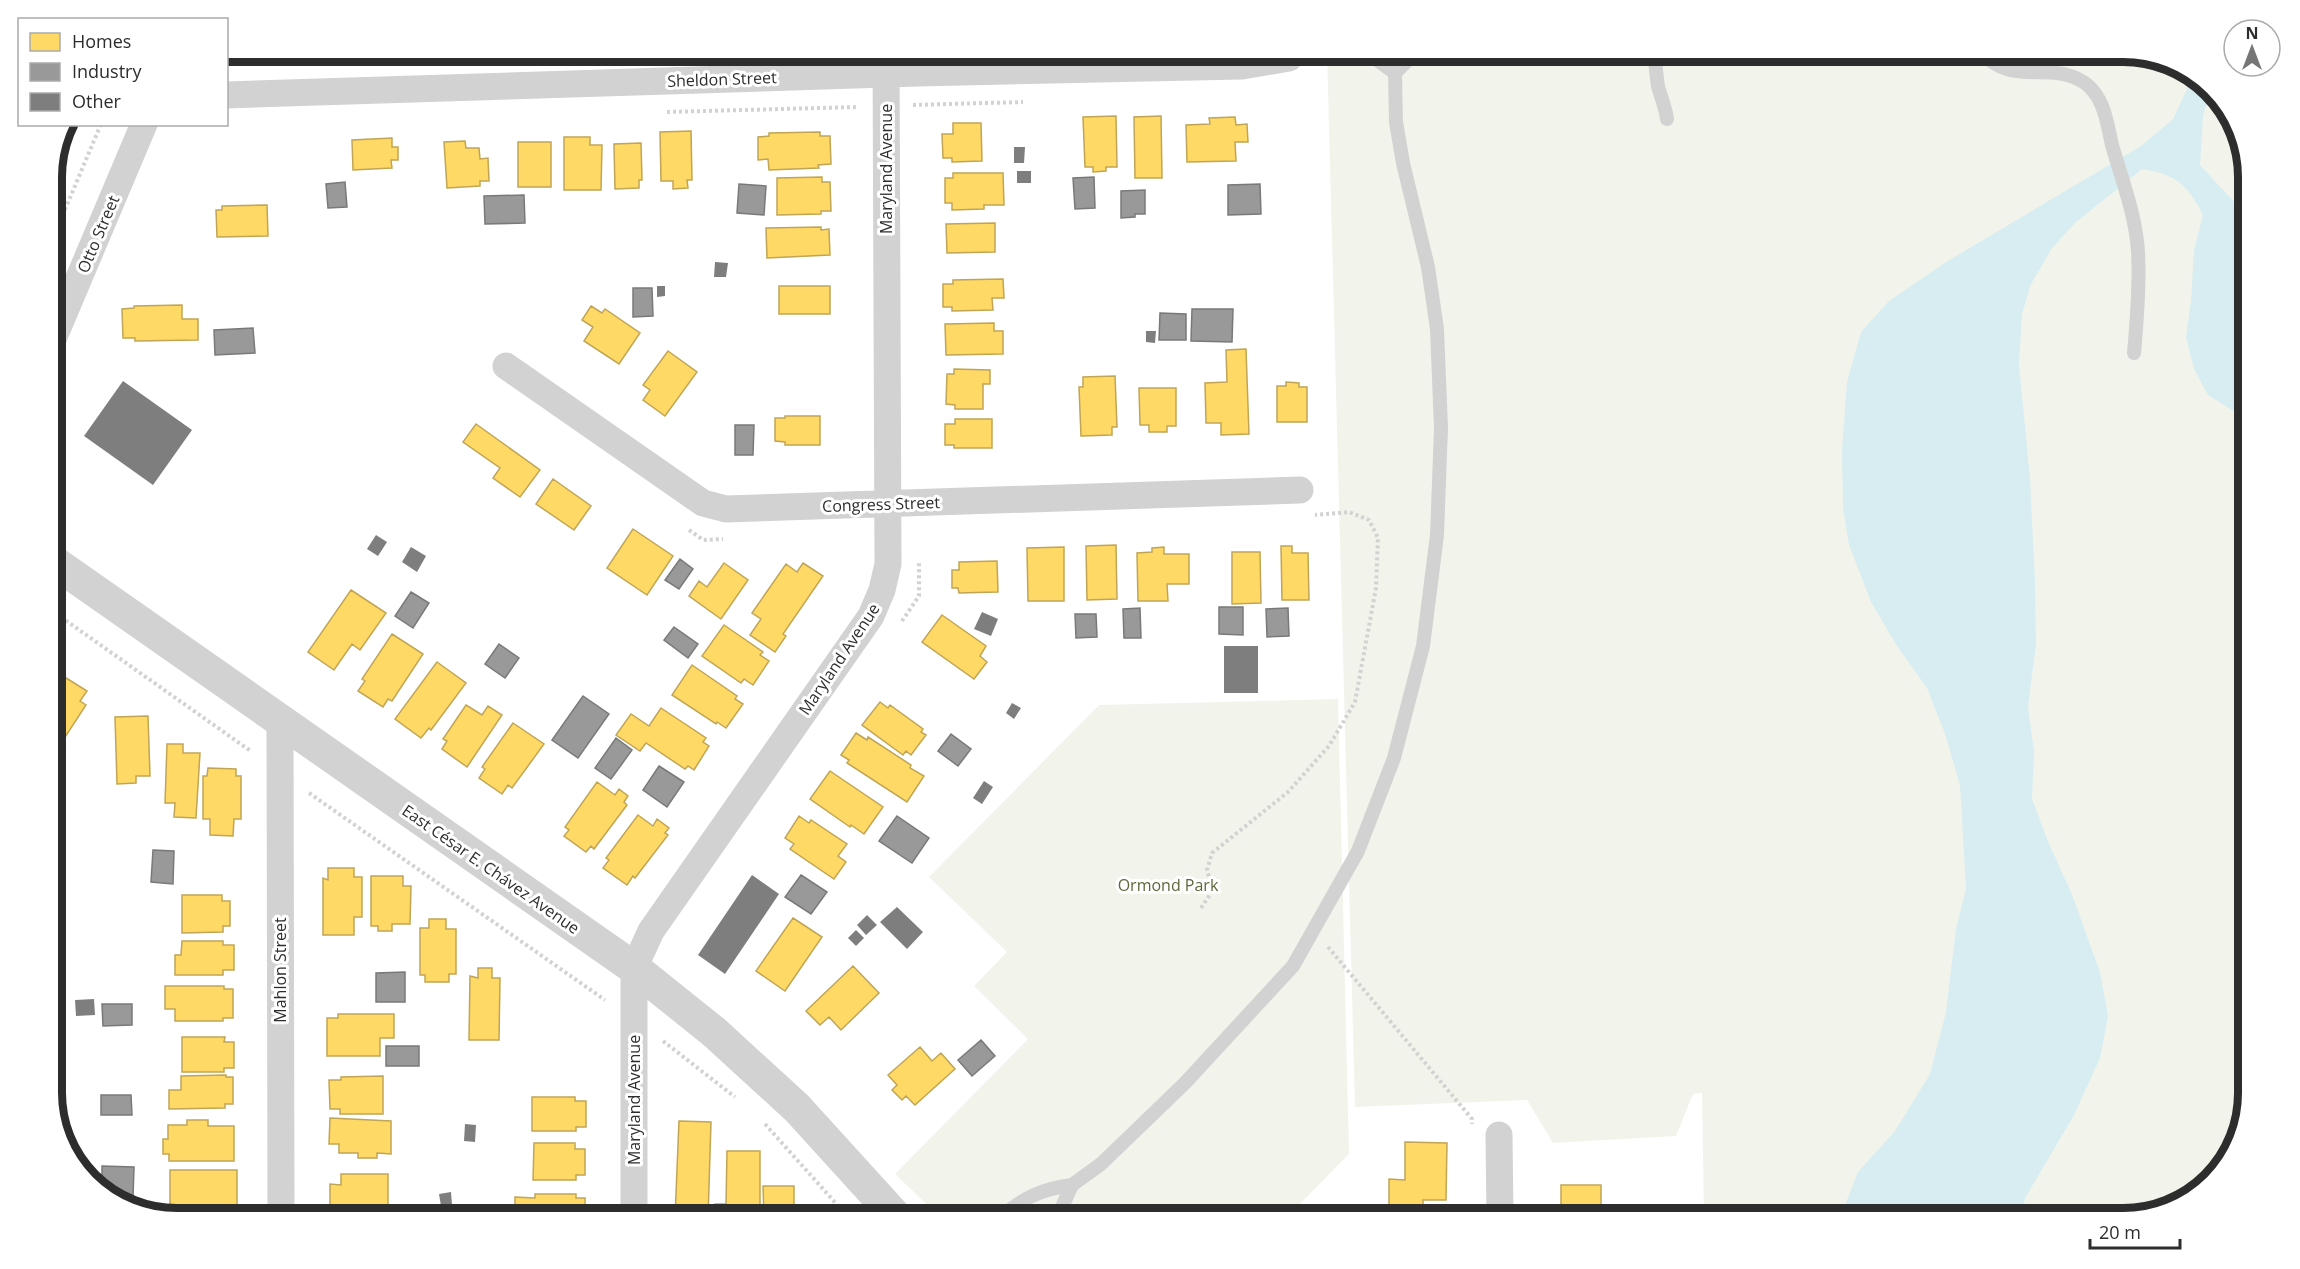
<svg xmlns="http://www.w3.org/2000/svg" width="2300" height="1269" font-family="'Open Sans',sans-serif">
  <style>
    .green { fill: #f2f4eb }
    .water { fill: #d7edf1 }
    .homes { fill: #ffd966; stroke: #c0a555; stroke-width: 1.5 }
    .industry { fill: #999; stroke: #797979; stroke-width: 1.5 }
    .building { fill: #7e7e7e }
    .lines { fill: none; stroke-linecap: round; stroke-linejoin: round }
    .path { stroke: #d2d2d2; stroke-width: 4; stroke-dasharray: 3 3; stroke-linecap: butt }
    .service { stroke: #d2d2d2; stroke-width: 14 }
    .minor { stroke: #d2d2d2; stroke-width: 27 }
    .tertiary { stroke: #d2d2d2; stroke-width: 33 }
    .labels { text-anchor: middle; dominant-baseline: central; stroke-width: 6; stroke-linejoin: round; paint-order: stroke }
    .street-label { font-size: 16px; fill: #2d2d2d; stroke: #fff }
    .park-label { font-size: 16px; fill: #5b693a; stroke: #fff }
    .rim { fill: none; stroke: #2d2d2d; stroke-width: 8 }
  </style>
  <rect width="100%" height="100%" fill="#fff"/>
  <path class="green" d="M1327,51H2124L2186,68L2232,113L2249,168V1093L2232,1155L2187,1201L2124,1218H1704L1702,1093L1693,1094L1676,1136L1553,1143L1527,1100L1355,1107Z
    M1338,699L1349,1154L1286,1218H941L895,1174L1028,1039L974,986L1007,952L929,877L1099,705Z"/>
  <path class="water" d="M2191,73L2211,92L2203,115L2200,165L2249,218V410L2235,412L2208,395L2194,369L2186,337L2191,301L2194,250L2203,215C2187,184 2177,175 2142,169L2075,223L2052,248L2031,284L2022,314L2019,364L2030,479L2035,583L2036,644L2028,706L2034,752L2032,799L2049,844L2071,892L2100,972L2108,1016L2100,1058L2074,1115L2025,1198L2021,1218H1840L1858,1172L1895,1131L1930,1074L1946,1012L1956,928L1966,889L1960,785L1945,734L1927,688L1897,646L1871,602L1849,545L1843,508L1842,450L1847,382L1861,332L1889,301L1946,262L2141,146L2173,119L2189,85Z"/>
  <path class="homes" d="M1116,116L1117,167H1106V171L1093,172V167H1085L1083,117Z
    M1161,116L1162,178H1135L1134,117Z
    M1235,117L1236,125L1247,124L1248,142H1235L1236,161L1187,162L1186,125L1210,124L1209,118Z
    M953,123H981L982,161L952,162V158H943L942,134H953Z
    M691,131L692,180H687L688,188L673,189V181H661L660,132Z
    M820,132V136H830L831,164L818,165L819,168L769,170L768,159L758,160V137L769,136V133Z
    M564,137H590V145H602L601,190H564Z
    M392,138V147H398V160H391L392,168L353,170L352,140Z
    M465,141L466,148H479L480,159L488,158L489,181H480V186L447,188L444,142Z
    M518,142H551V187H518Z
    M641,143L642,180H639V188L615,189L614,144Z
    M953,173H1003L1004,205H984V209L952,210V203H945V178H953Z
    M822,177V182H830L831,211H821V214L777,215V178Z
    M267,205L268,236L217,237L216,210H222V206Z
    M995,223V252L947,253L946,224Z
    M821,227V230L829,229L830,255L767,258L766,228Z
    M1003,279L1004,298H992L993,310L952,311V307H943V284H953V280Z
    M779,286H830V314H779Z
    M182,305V319H198V340L135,341V338H123L122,309L134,308V306Z
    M591,306L602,313L605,309L640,333L619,364L584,341L593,327L582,320Z
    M994,323V331H1003V354L946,355L945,324Z
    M1246,349L1249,434L1221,435V423H1206L1205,383L1227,382L1226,350Z
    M668,351L697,372L665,416L643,400L650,390L643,385Z
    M954,369L990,370V384H983V409H955V405L946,404L947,374H954Z
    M1115,376L1117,427H1112V435L1081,436L1079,387H1083V377Z
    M1286,382L1299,383V387H1307V422H1277V386H1286Z
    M1139,388H1176V426H1167V432H1149V425H1140Z
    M785,416H820V445H785V442L775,441V418H785Z
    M955,419H992V448H954V445H945V424H955Z
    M476,424L540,470L520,497L493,478L500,468L463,442Z
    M553,479L591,506L574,530L536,504Z
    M633,529L673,556L647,595L607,568Z
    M1116,545L1117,599L1087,600L1086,546Z
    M1281,546H1292V553H1308L1309,600H1282Z
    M1064,547V601H1028L1027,548Z
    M1164,547V554H1189V584H1167L1168,601H1138L1137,553L1152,552V548Z
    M1232,552H1260L1261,603L1232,604Z
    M997,561L998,592L959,593L958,588H952V570H959V562Z
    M724,563L748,580L721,619L689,596L699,581L707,587Z
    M803,563L823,576L783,634L786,636L775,652L750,635L761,619L752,613L786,564L797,572Z
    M351,590L386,613L360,650L352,644L334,670L308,652Z
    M942,615L986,646L980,656L987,662L974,679L922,642Z
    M724,625L763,652L760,655L769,661L753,685L744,679L741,683L702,656Z
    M392,634L423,654L392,701L388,699L383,707L358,691L365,681L362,679Z
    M437,662L466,683L431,730L429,728L421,738L395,719Z
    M692,665L737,696L735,699L743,704L726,728L717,722L716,724L672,695Z
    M63,676L87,691L80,701L86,705L58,748L51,743V694Z
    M880,702L888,708L890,705L923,729L921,732L926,735L911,755L906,751L903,755L862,725Z
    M466,705L482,715L488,706L502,715L467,767L442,749L447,741L443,739Z
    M661,708L706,738L703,742L709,746L694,770L688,766L685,769L646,743L640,751L616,735L631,714L649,726Z
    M148,716L150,776H136V783L117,784L115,717Z
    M513,723L544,744L512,788L508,785L502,794L479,778L485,769L482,767Z
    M856,733L867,740L868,737L911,765L910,768L924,776L907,802L847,763L849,760L841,755Z
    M167,744H183V753H200L196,818L174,817L175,803H165Z
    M208,768L236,769V776H241V819H234L233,836L210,835V819H203V776H207Z
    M830,771L883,807L864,834L851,825L850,827L810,799Z
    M597,782L615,795L619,789L628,796L624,802L627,805L594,849L591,846L586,852L564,836L569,830L565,827Z
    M638,815L653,826L657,819L669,828L665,833L668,835L635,878L633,876L627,885L603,868L609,860L606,858Z
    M799,816L809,823L811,820L847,844L838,856L846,862L834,879L790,849L794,844L785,838Z
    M328,868H354V877H362V917H354V935H323V878L328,880Z
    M371,876H403V886H411L410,924H392V931H378V926H371Z
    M182,895H222V901H230V926H223V932L182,933Z
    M793,918L822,937L785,991L756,971Z
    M429,919H446V929H456V974H449V982H425V975H420V928H429Z
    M182,941H223V945H234V970H223V975H175V955H181Z
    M853,966L879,993L841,1030L829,1017L820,1025L806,1011Z
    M478,968H492V978H500L499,1040H469L470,976L478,978Z
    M165,986H224V989H233V1018H223V1021H175V1009H165Z
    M338,1014H394V1038H380V1056H327V1018H338Z
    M182,1037H225L224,1042H234V1068H224V1072H182Z
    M920,1047L932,1061L941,1053L955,1069L915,1105L906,1096L902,1100L892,1090L897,1085L888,1075Z
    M226,1075V1077H233V1104H225V1108L169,1109V1090H181V1076Z
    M383,1076V1114H340V1109H330L329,1080H341V1077Z
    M532,1097H575V1101H586V1127H576V1131H532Z
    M330,1118L391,1121V1154L377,1153V1158H358V1153H339V1144H329Z
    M187,1120H208V1126H234V1161H169V1154H163V1139H168V1125H187Z
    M679,1121L711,1122L708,1218H675Z
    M1405,1142L1447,1143L1446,1200H1423V1218H1389V1179L1405,1180Z
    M534,1143H575V1149H585V1175H576V1180H533Z
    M727,1151H760V1209H743L742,1218H715V1204H726Z
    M170,1170H237V1206H170Z
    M341,1174H388V1209H330V1184L341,1185Z
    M1561,1185H1601V1218H1561Z
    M763,1186H794V1218H764Z
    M535,1194H576V1198H585V1218H515V1197L535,1198Z
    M163,1207H226V1211H232V1218H176L164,1215Z"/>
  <path class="industry" d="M1094,177L1095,208L1075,209L1073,178Z
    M345,182L347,207L328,208L326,184Z
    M739,184L766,186L764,215L737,213Z
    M1260,184L1261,214L1228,215V185Z
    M1145,190V214H1135V217L1121,218V191Z
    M524,195L525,223L485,224L484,196Z
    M633,288H652L653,316L633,317Z
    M1192,309H1233L1232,342L1191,341Z
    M1160,313L1186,314V340H1159Z
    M253,328L255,353L215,355L214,330Z
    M735,425H754L753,455H735Z
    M680,559L693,569L679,589L665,580Z
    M411,592L429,603L413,628L395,616Z
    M1219,607H1243V635L1219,634Z
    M1140,608L1141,638H1124L1123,609Z
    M1288,608L1289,636L1267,637L1266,609Z
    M1075,614H1096L1097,637L1076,638Z
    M674,627L698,644L688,658L664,640Z
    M499,644L519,658L505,678L485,664Z
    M583,696L609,714L578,758L552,740Z
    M951,734L971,749L958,766L938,751Z
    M616,738L632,750L611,779L595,768Z
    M659,766L684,782L667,807L643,790Z
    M897,816L929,838L912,863L879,841Z
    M153,850L174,851L173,884L151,882Z
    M801,875L827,892L811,914L785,897Z
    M405,972V1002H376V973Z
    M102,1004H132V1025L103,1026Z
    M981,1040L995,1056L972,1076L958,1060Z
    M386,1046H419V1066H386Z
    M101,1095H131L132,1115H101Z
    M102,1166L134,1167L133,1198H110L102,1189Z"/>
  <path class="building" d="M1014,147H1025L1024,163H1014Z
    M1017,171H1031V183H1017Z
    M715,262L728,263L726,277H714Z
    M657,286H665V296L657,297Z
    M1146,331H1156L1155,343L1146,342Z
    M123,381L192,430L153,485L84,436Z
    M376,535L387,542L378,556L367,549Z
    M411,547L426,556L417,572L402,562Z
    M982,612L998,619L991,636L974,629Z
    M1224,646H1258V693H1224Z
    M1012,703L1021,708L1014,719L1006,713Z
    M984,781L993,787L982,804L973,798Z
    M752,875L779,894L725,974L698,955Z
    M897,907L923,932L907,949L880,922Z
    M867,915L877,925L866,935L857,925Z
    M856,930L864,938L856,946L848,938Z
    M94,999L95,1015L76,1016L75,1000Z
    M465,1124L476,1125L475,1142L464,1141Z
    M451,1192L452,1205L441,1206L439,1194Z"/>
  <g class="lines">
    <path class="path" d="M1316,57L1345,55
      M226,62L618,51
      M913,105L1023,102
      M667,112L858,107
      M51,243L101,124
      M689,530L703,540L723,539
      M51,610L252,752
      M902,621L919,596V562
      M309,793L605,1000
      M1201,908L1213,890L1207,870L1212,853L1288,792L1329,746L1355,702L1376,588L1378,538L1369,520L1349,512L1315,515
      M1328,947L1472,1119V1124
      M663,1041L735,1097
      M765,1124L849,1218"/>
    <path class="service" d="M1365,51L1395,73
      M1653,51C1656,63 1656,74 1658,86C1661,98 1665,105 1667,119
      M1980,51C2010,86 2047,63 2078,79C2089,84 2097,94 2102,106C2107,118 2109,132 2112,145C2122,180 2136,216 2138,252C2140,285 2137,320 2134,353
      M51,1083V1091
      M1072,1185L1101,1164L1185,1083L1293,966L1358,851L1394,758L1423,646L1437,535L1441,428L1437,329L1428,267L1403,163L1396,122L1395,73L1417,51
      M1000,1218C1023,1198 1041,1189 1072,1185L1057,1218"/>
    <path class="minor" d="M226,95L917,73L1242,66L1289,58
      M51,344L144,124
      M506,366L703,503L726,509L1300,490
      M280,721L281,1218
      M1499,1135L1500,1218
      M634,1218V968L651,931L871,616L882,590L888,564L886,51"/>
    <path class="tertiary" d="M51,560L634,968L714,1032L797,1108L897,1218"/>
  </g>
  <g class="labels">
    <g class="street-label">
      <text transform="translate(722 79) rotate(-2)">Sheldon Street</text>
      <text transform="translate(886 169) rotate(-90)">Maryland Avenue</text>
      <text transform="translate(98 234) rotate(-67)">Otto Street</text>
      <text transform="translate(881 504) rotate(-2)">Congress Street</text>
      <text transform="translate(839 659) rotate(-56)">Maryland Avenue</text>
      <text transform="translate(491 869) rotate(35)">East César E. Chávez Avenue</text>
      <text transform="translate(280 970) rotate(-90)">Mahlon Street</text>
      <text transform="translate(634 1100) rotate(-90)">Maryland Avenue</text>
    </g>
    <g class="park-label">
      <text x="1168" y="885">Ormond Park</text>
    </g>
  </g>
  <path d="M0 0H2300V1269H0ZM177 62H2123A115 115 0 0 1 2238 177V1093A115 115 0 0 1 2123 1208H177A115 115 0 0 1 62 1093V177A115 115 0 0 1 177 62Z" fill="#fff" fill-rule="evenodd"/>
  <path class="rim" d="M177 62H2123A115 115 0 0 1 2238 177V1093A115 115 0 0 1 2123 1208H177A115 115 0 0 1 62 1093V177A115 115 0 0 1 177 62Z"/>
  <rect x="18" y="18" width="210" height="108" fill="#ffffff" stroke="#ababab" stroke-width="1.5"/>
  <rect x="30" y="33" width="30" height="18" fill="#ffd966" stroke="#ababab" stroke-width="1.5"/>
  <text x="72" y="48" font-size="18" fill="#2d2d2d">Homes</text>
  <rect x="30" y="63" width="30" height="18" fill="#999999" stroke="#ababab" stroke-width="1.5"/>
  <text x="72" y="78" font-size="18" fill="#2d2d2d">Industry</text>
  <rect x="30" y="93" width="30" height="18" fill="#7e7e7e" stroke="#ababab" stroke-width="1.5"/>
  <text x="72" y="108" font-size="18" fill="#2d2d2d">Other</text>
  <g transform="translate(2252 48)"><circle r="28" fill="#ffffff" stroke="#ababab" stroke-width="1.5"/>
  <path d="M0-4.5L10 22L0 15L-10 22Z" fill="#767676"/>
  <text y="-9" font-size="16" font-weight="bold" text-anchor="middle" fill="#2d2d2d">N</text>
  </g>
  <path d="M2090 1239v9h90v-9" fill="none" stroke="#2d2d2d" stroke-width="3"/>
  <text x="2099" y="1239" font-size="18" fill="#2d2d2d" stroke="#ffffff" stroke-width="4.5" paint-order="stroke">20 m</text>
</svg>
